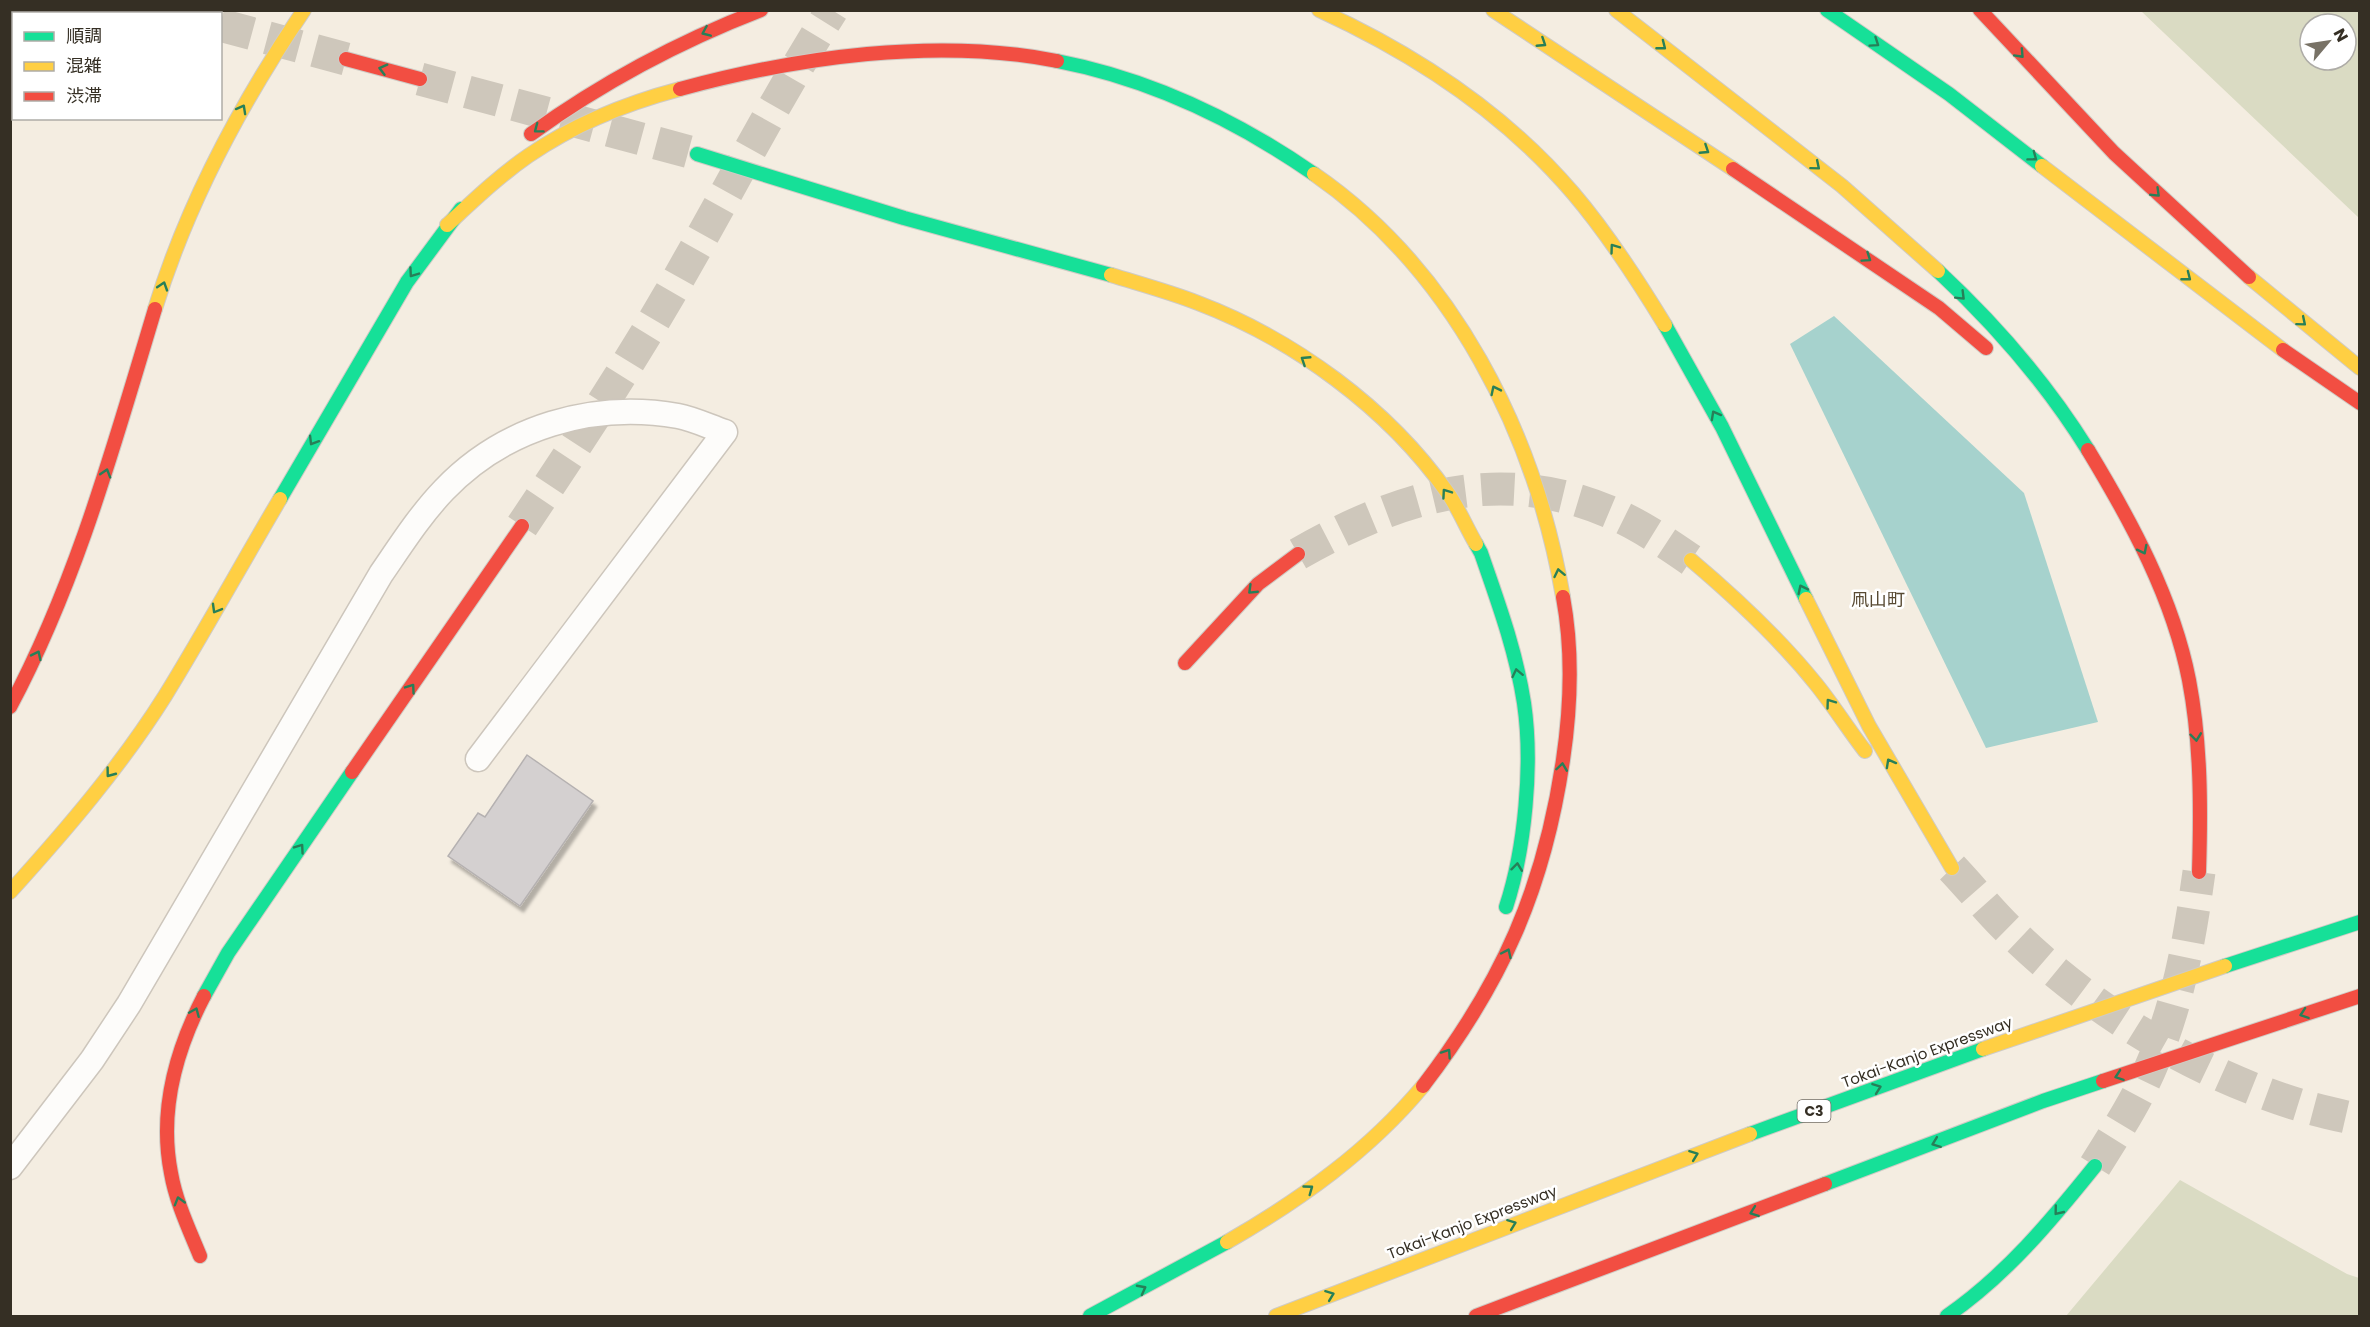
<svg xmlns="http://www.w3.org/2000/svg" width="2370" height="1327" font-family="Poppins,'Noto Sans JP',sans-serif">
  <style>
    .green { fill: #dadbc3; fill-rule: evenodd }
    .water { fill: #a6d2cd }
    .building { fill: #d4d0d0; stroke: #b5b1b1; stroke-width: 1.5; filter: url(#shadow) }
    .lines { fill: none; stroke-linecap: round; stroke-linejoin: round }
    .highway-tunnel { stroke: #cec7bb; stroke-width: 33; stroke-dasharray: 33 16; stroke-linecap: butt }
    .lane-casing { stroke: #cdc6bc; stroke-width: 27 }
    .fast-casing { stroke: #cfcbc5; stroke-width: 16 }
    .slow-casing { stroke: #cfcbc5; stroke-width: 16 }
    .jam-casing { stroke: #cfcbc5; stroke-width: 16 }
    .lane { stroke: #fdfcfa; stroke-width: 24 }
    .fast { stroke: #16e098; stroke-width: 14 }
    .slow { stroke: #ffcf43; stroke-width: 14 }
    .jam { stroke: #f24e42; stroke-width: 14 }
    .oneway { stroke: #277f58 }
    .labels { text-anchor: middle; dominant-baseline: central; stroke-width: 5; stroke-linejoin: round; paint-order: stroke }
    .shield { fill: #fff; stroke: #726d66; stroke-width: 1.5 }
    .shield-label { font-size: 14px; font-weight: bold; fill: #352f24 }
    .street-label { font-size: 15px; fill: #352f24; stroke: #fff }
    .quarter-label { font-size: 18px; fill: #584a33; stroke: #fff }
  </style>
  <defs>
    <filter id="shadow"><feDropShadow dx="3.5" dy="6" stdDeviation="1.5" flood-color="#0004"/></filter>
  </defs>
  <rect width="100%" height="100%" fill="#f4ede1"/>
  <path class="green" d="M2141,11H2359V218L2163,32ZM2310,24H2346V60H2310Z
    M2180,1180L2347,1274L2359,1278V1316H2066Z"/>
  <path class="water" d="M1834,316L2024,493L2098,722L1986,748L1790,344Z"/>
  <path class="building" d="M527,755L593,801L520,906L448,856L478,813L485,817Z"/>
  <g class="lines">
    <path class="highway-tunnel" d="M220,25L346,59
      M420,79L697,154
      M522,526C573,450 623,374 669,295C724,200 773,103 832,10
      M1298,554C1400,496 1499,464 1612,513C1640,525 1666,543 1691,560
      M1952,868C1972,889 1990,912 2011,932C2090,1009 2188,1069 2293,1103C2315,1110 2338,1115 2360,1120
      M2095,1166C2116,1132 2138,1099 2153,1062C2179,1001 2190,937 2199,872"/>
    <g class="lane-casing">
      <path id="lane" d="M10,1167L92,1060L129,1004L381,574C401,545 420,515 444,490C504,427 593,401 678,416C694,419 710,427 725,432L478,759"/>
    </g>
    <g class="fast-casing">
      <path id="fast" d="M1827,10L1949,94L2042,166
        M1057,61C1150,79 1236,120 1314,174
        M697,154L904,218L1111,275
        M1938,271C1995,324 2047,384 2088,450
        M1665,325L1722,427L1806,599
        M280,499L407,282L461,209
        M1476,544L1481,553C1498,602 1516,651 1524,703C1533,764 1525,849 1506,907
        M2225,966L2360,922
        M204,996L228,953L352,772
        M1750,1134L1983,1049
        M1825,1184L2043,1101L2103,1081
        M1090,1316L1227,1242
        M1947,1316C2006,1275 2050,1222 2095,1166"/>
    </g>
    <g class="slow-casing">
      <path id="slow" d="M166,10L177,13
        M1319,10C1415,54 1504,112 1573,193C1608,234 1637,279 1665,325
        M1493,10L1733,169
        M1616,10L1842,186L1938,271
        M2042,166L2283,350
        M1314,174C1453,270 1535,433 1563,597
        M447,225C473,201 499,176 528,156C573,125 627,103 680,89
        M1111,275C1140,284 1170,292 1198,303C1293,339 1388,408 1447,492C1458,507 1466,527 1476,544
        M2249,277L2360,368
        M155,309C188,201 241,103 304,10
        M1691,560C1736,598 1779,638 1816,684C1833,705 1848,729 1865,751
        M1806,599L1869,726L1952,868
        M10,892C66,830 121,766 165,696C205,631 241,565 280,499
        M1983,1049L2225,966
        M1227,1242C1300,1200 1369,1151 1423,1086
        M1276,1316L1750,1134"/>
    </g>
    <g class="jam-casing">
      <path id="jam" d="M1980,10L2114,153L2249,277
        M346,59L420,79
        M680,89C798,57 936,37 1057,61
        M531,134C603,82 678,42 761,10
        M1733,169L1939,308L1986,348
        M2283,350L2360,403
        M2088,450C2131,521 2173,598 2189,680C2201,743 2201,808 2199,872
        M1185,663L1258,584L1298,554
        M10,707C77,581 114,445 155,309
        M352,772L522,526
        M2103,1081L2360,996
        M1423,1086C1502,983 1544,889 1563,760C1571,706 1573,651 1563,597
        M200,1256C189,1229 176,1202 171,1173C159,1112 176,1050 204,996
        M1476,1316L1825,1184"/>
    </g>
    <use href="#lane" class="lane"/>
    <use href="#fast" class="fast"/>
    <use href="#slow" class="slow"/>
    <use href="#jam" class="jam"/>
  </g>
  <defs><path id="oneway-chevron" d="M-2-3.5L2.5 0L-2 3.5" fill="none" stroke-width="1.6" stroke-linecap="round" stroke-linejoin="round" transform="scale(1.5)"/></defs>
  <g class="oneway">
    <use href="#oneway-chevron" transform="translate(706 32) rotate(157)"/>
    <use href="#oneway-chevron" transform="translate(1542 43) rotate(33)"/>
    <use href="#oneway-chevron" transform="translate(1875 43) rotate(34)"/>
    <use href="#oneway-chevron" transform="translate(1662 46) rotate(38)"/>
    <use href="#oneway-chevron" transform="translate(2020 54) rotate(47)"/>
    <use href="#oneway-chevron" transform="translate(383 69) rotate(-165)"/>
    <use href="#oneway-chevron" transform="translate(242 109) rotate(-61)"/>
    <use href="#oneway-chevron" transform="translate(538 129) rotate(143)"/>
    <use href="#oneway-chevron" transform="translate(1705 150) rotate(33)"/>
    <use href="#oneway-chevron" transform="translate(2033 157) rotate(37)"/>
    <use href="#oneway-chevron" transform="translate(1816 166) rotate(40)"/>
    <use href="#oneway-chevron" transform="translate(2156 193) rotate(44)"/>
    <use href="#oneway-chevron" transform="translate(1614 248) rotate(-126)"/>
    <use href="#oneway-chevron" transform="translate(1867 258) rotate(34)"/>
    <use href="#oneway-chevron" transform="translate(413 273) rotate(125)"/>
    <use href="#oneway-chevron" transform="translate(2187 277) rotate(38)"/>
    <use href="#oneway-chevron" transform="translate(163 286) rotate(-72)"/>
    <use href="#oneway-chevron" transform="translate(1961 296) rotate(45)"/>
    <use href="#oneway-chevron" transform="translate(2302 322) rotate(40)"/>
    <use href="#oneway-chevron" transform="translate(1305 360) rotate(-147)"/>
    <use href="#oneway-chevron" transform="translate(1495 390) rotate(-116)"/>
    <use href="#oneway-chevron" transform="translate(1715 415) rotate(-119)"/>
    <use href="#oneway-chevron" transform="translate(313 441) rotate(121)"/>
    <use href="#oneway-chevron" transform="translate(106 473) rotate(-73)"/>
    <use href="#oneway-chevron" transform="translate(1446 493) rotate(-125)"/>
    <use href="#oneway-chevron" transform="translate(2143 550) rotate(63)"/>
    <use href="#oneway-chevron" transform="translate(1559 573) rotate(-102)"/>
    <use href="#oneway-chevron" transform="translate(1802 589) rotate(-116)"/>
    <use href="#oneway-chevron" transform="translate(1252 590) rotate(136)"/>
    <use href="#oneway-chevron" transform="translate(216 609) rotate(120)"/>
    <use href="#oneway-chevron" transform="translate(37 655) rotate(-64)"/>
    <use href="#oneway-chevron" transform="translate(1517 673) rotate(-102)"/>
    <use href="#oneway-chevron" transform="translate(411 688) rotate(-55)"/>
    <use href="#oneway-chevron" transform="translate(1830 703) rotate(-126)"/>
    <use href="#oneway-chevron" transform="translate(2196 737) rotate(83)"/>
    <use href="#oneway-chevron" transform="translate(1890 763) rotate(-119)"/>
    <use href="#oneway-chevron" transform="translate(1562 767) rotate(-82)"/>
    <use href="#oneway-chevron" transform="translate(110 773) rotate(127)"/>
    <use href="#oneway-chevron" transform="translate(300 848) rotate(-55)"/>
    <use href="#oneway-chevron" transform="translate(1517 867) rotate(-83)"/>
    <use href="#oneway-chevron" transform="translate(1507 953) rotate(-65)"/>
    <use href="#oneway-chevron" transform="translate(195 1012) rotate(-67)"/>
    <use href="#oneway-chevron" transform="translate(2304 1014) rotate(161)"/>
    <use href="#oneway-chevron" transform="translate(1447 1053) rotate(-56)"/>
    <use href="#oneway-chevron" transform="translate(2119 1076) rotate(161)"/>
    <use href="#oneway-chevron" transform="translate(1877 1088) rotate(-20)"/>
    <use href="#oneway-chevron" transform="translate(1936 1143) rotate(159)"/>
    <use href="#oneway-chevron" transform="translate(1694 1155) rotate(-21)"/>
    <use href="#oneway-chevron" transform="translate(1309 1189) rotate(-36)"/>
    <use href="#oneway-chevron" transform="translate(179 1201) rotate(-106)"/>
    <use href="#oneway-chevron" transform="translate(2058 1211) rotate(129)"/>
    <use href="#oneway-chevron" transform="translate(1754 1212) rotate(160)"/>
    <use href="#oneway-chevron" transform="translate(1512 1224) rotate(-21)"/>
    <use href="#oneway-chevron" transform="translate(1142 1289) rotate(-28)"/>
    <use href="#oneway-chevron" transform="translate(1330 1295) rotate(-21)"/>
  </g>
  <g class="labels">
    <rect class="shield" x="1797.5" y="1100" width="33" height="22" rx="4.5"/>
    <g class="shield-label">
      <text x="1814" y="1111">C3</text>
    </g>
    <g class="street-label">
      <text transform="translate(1927 1052) rotate(-20)">Tokai-Kanjo Expressway</text>
      <text transform="translate(1472 1222) rotate(-21)">Tokai-Kanjo Expressway</text>
    </g>
    <g class="quarter-label">
      <text x="1878" y="599">凧山町</text>
    </g>
  </g>
  <rect width="2370" height="1327" fill="none" stroke="#352f24" stroke-width="24"/>
  <rect x="12" y="12" width="210" height="108" fill="#ffffff" stroke="#aeaca7" stroke-width="1.5"/>
  <rect x="24" y="32" width="30" height="9" fill="#16e098" stroke="#aeaca7" stroke-width="1.5"/>
  <text x="66" y="42" font-size="18" fill="#352f24">順調</text>
  <rect x="24" y="62" width="30" height="9" fill="#ffcf43" stroke="#aeaca7" stroke-width="1.5"/>
  <text x="66" y="72" font-size="18" fill="#352f24">混雑</text>
  <rect x="24" y="92" width="30" height="9" fill="#f24e42" stroke="#aeaca7" stroke-width="1.5"/>
  <text x="66" y="102" font-size="18" fill="#352f24">渋滞</text>
  <g transform="translate(2328 42) rotate(61)"><circle r="28" fill="#ffffff" stroke="#aeaca7" stroke-width="1.5"/>
  <path d="M0-4.5L10 22L0 15L-10 22Z" fill="#787266"/>
  <text y="-9" font-size="16" font-weight="bold" text-anchor="middle" fill="#352f24">N</text>
  </g>
</svg>
